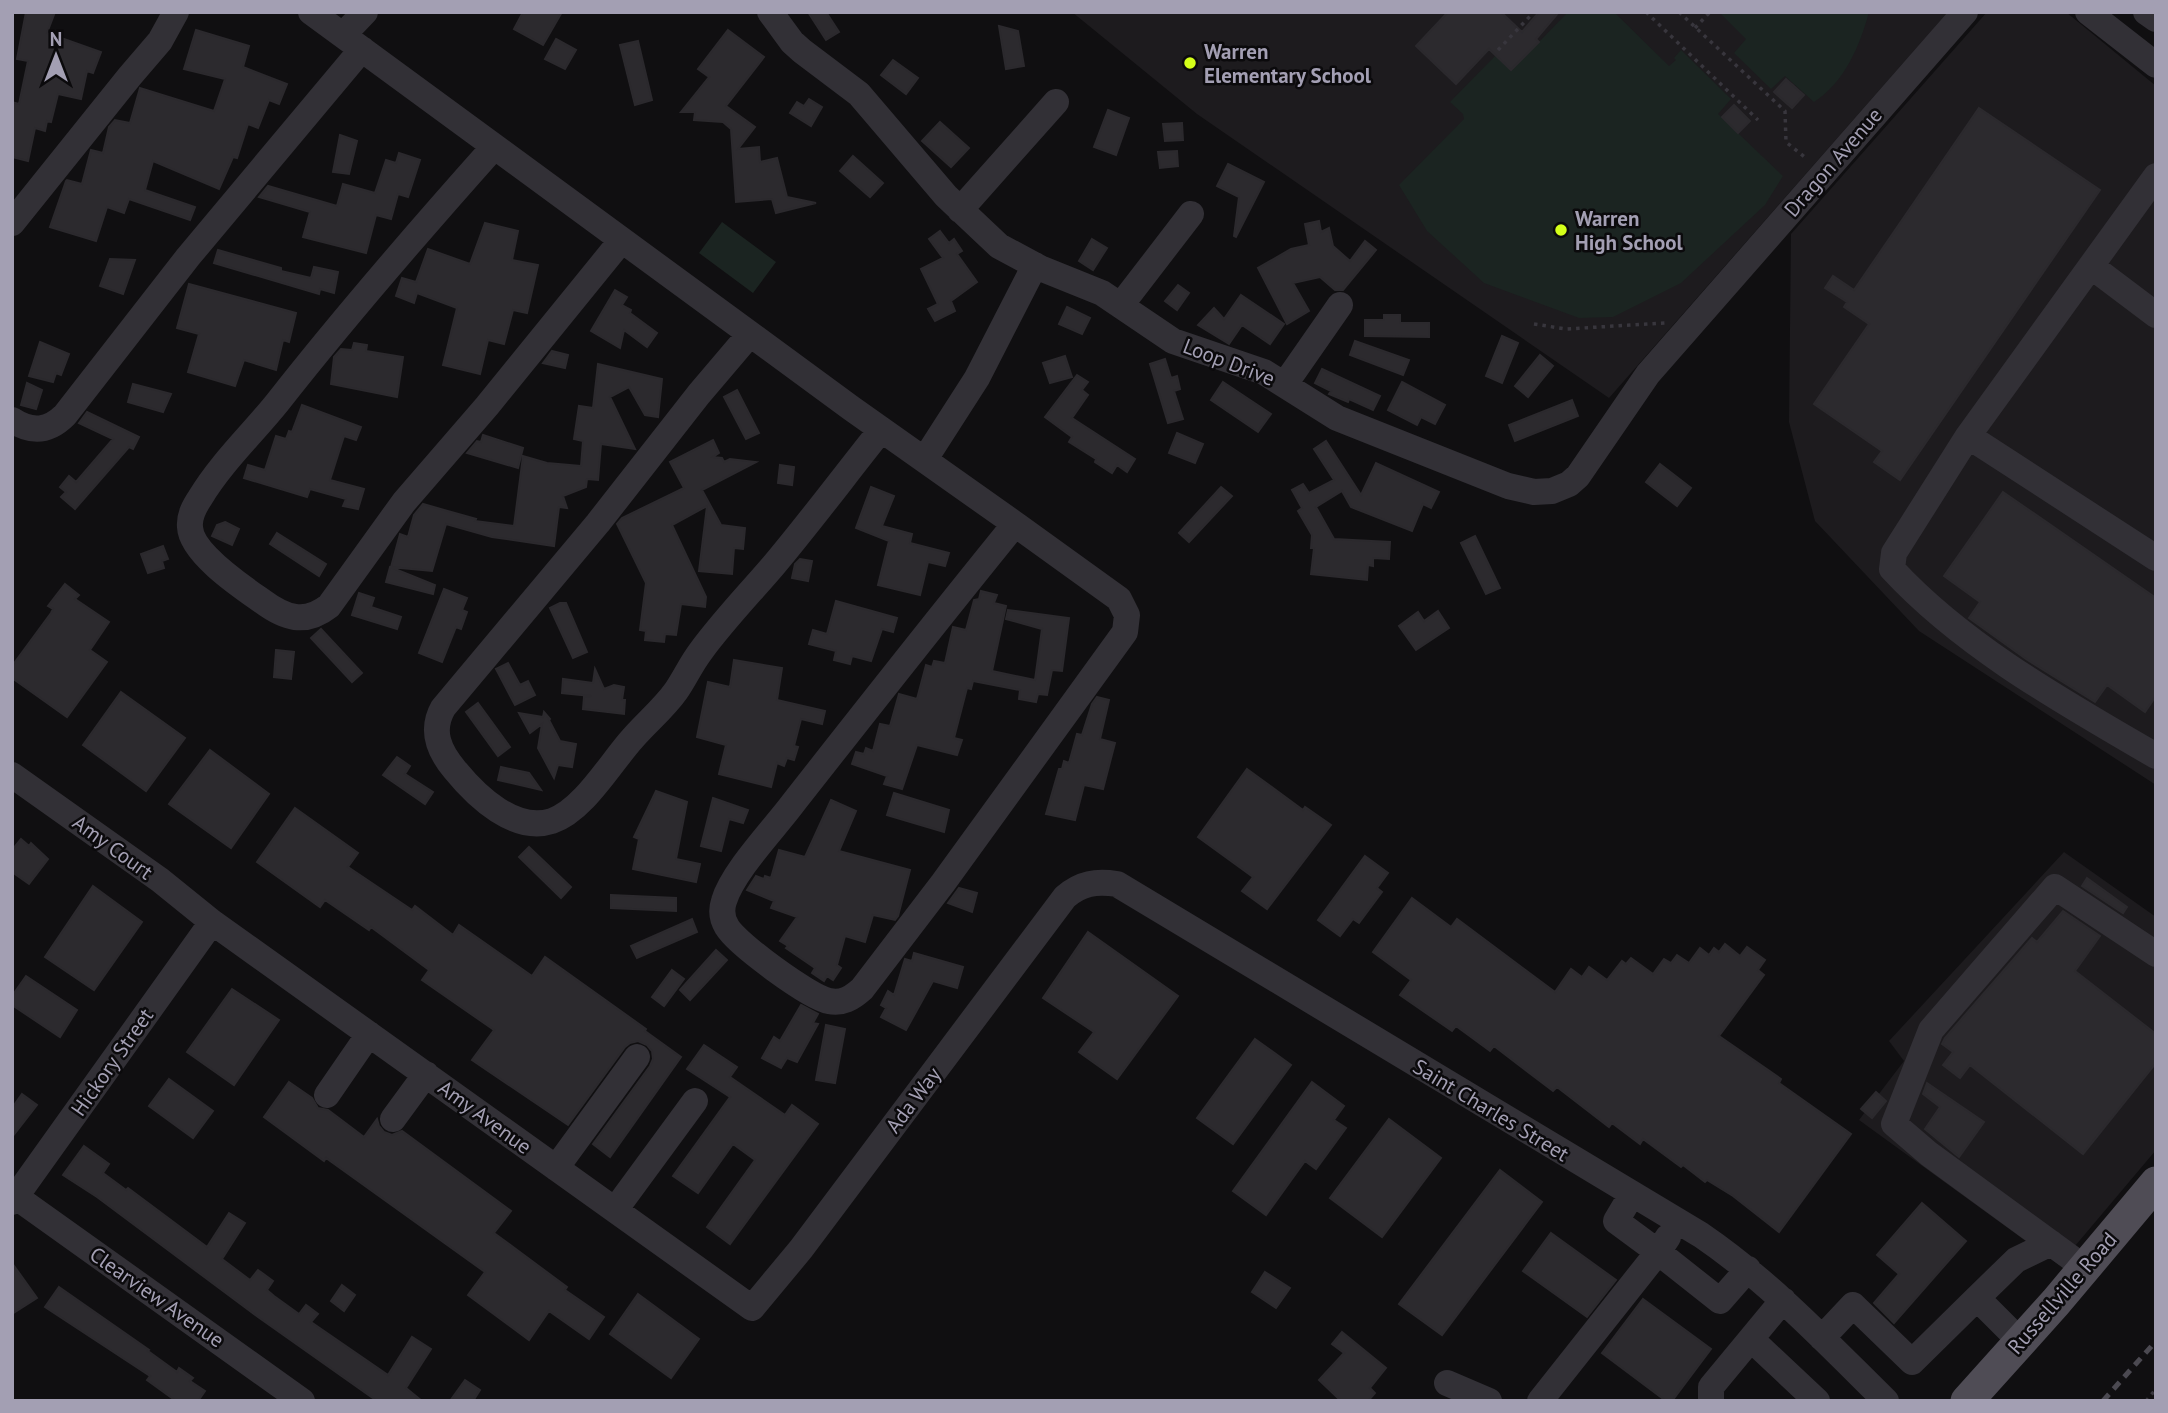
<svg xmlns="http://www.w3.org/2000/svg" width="2168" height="1413" font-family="'PT Sans',sans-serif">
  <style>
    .built { fill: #1d1b1e }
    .green { fill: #1b2421 }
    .building { fill: #2c2a2e; stroke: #2b292d; stroke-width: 2 }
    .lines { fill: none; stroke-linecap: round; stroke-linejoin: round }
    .path { stroke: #38363d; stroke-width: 3.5; stroke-dasharray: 3.5 5; stroke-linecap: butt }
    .minor { stroke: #323036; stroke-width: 26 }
    .major { stroke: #4f4c55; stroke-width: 33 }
    .rail { stroke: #4b4951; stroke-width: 5; stroke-dasharray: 9 7; stroke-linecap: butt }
    .poi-dot { fill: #d4ff19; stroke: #0b0a0c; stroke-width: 2.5 }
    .labels { text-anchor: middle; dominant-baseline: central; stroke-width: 5; stroke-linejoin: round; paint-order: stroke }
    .poi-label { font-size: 21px; font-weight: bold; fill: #a39fb3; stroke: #0b0a0c; text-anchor: start }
    .street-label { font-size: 21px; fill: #a39fb3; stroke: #0b0a0c }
  </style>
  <rect width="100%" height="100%" fill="#100f11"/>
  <path class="built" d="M1072,12H1948L1609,398L1197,114Z
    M1987,12H2066L2156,86V785L1919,631L1815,521L1789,422L1791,234Z
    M2064,852L2156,917V1150L2059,1265L1859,1120L1904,1061L1889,1041Z"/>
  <path class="green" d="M1568,12H1614L1669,66L1676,60L1674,58L1681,50L1731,99L1718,114L1783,176L1765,205L1681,283L1613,317L1579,318L1484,283L1427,231L1399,185L1464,119L1463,114L1450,102L1497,54L1512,70Z
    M1719,12H1869C1860,46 1844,83 1814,102L1785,76L1771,89L1734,53L1746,39Z
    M722,222L776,262L753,293L699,253Z"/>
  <path class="building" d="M26,12H55L47,33L101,52L93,73L87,71L81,99L58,94L51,122L47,121L45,131L35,128L28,161L12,157V102L19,104L28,61L17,59Z
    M523,12H562L543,45L514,29Z
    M808,12H826L839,32L826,40Z
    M1448,12H1501L1522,32L1539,12H1559L1536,39L1539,42L1511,70L1489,49L1456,84L1416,46Z
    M999,26L1018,31L1024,66L1006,69Z
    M196,30L249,46L243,67L287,84L279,104L269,100L258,128L248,124L237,158L233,157L219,189L153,161L145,190L195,207L190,220L129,199L124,213L107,207L96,241L50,227L66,181L67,180L82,184L91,150L103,153L109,127L115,120L130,123L140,88L214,111L225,79L184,69Z
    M728,30L764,57L726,106L755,127L738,149L759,147L760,162L777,158L787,197L816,203L776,213L772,199L736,202L731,129L723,122L694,120L695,112H681L709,77L698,69Z
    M556,39L576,50L565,69L545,59Z
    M638,41L652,100L635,105L620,45Z
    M893,60L918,78L906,94L881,75Z
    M1786,79L1804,95L1792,108L1774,92Z
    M809,99L822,107L811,126L790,113L797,102L804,106Z
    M1734,105L1750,121L1738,133L1722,117Z
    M1979,108L2100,190L1900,480L1874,462L1882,451L1814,404L1869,324L1844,307L1847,302L1825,288L1833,276L1854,290Z
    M1108,110L1129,118L1116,155L1094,147Z
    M940,122L969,148L951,167L922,141Z
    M1182,123L1183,140L1165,141L1163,124Z
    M340,135L357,141L349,174L333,172Z
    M1177,151L1178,166L1160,168L1158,152Z
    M399,153L420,160L408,197L398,194L391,219L376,215L366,253L303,237L310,212L259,197L268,186L337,206L343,184L375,193L386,160L396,163Z
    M853,156L883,183L870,197L840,171Z
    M1228,164L1264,182L1236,237L1234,236L1239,197L1217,186Z
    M1319,221L1321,232L1329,228L1333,246L1350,261L1365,241L1376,250L1343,290H1335L1320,277L1293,283L1309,311L1287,324L1258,268L1291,249L1309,245L1305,224Z
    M485,223L518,231L512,260L538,265L527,313L513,310L504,344L488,340L480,374L443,365L457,308L417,293L414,303L396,296L402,278L416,282L428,249L470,264Z
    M940,231L949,243L954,239L962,251L957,254L977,282L951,301L955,311L935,321L928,309L938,304L921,269L943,258L929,239Z
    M1092,239L1107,248L1093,270L1079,261Z
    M218,250L281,268V271L311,278L314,267L338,272L334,293L320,289L319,294L214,263Z
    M110,259L135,260L123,294L100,286Z
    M189,284L296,313L289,342L283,340L276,370L244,360L235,386L188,372L199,334L177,328Z
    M1178,285L1189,293L1177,310L1165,301Z
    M615,290L627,297L622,305L631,310L630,313L657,333L647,347L624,330L620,348L591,331Z
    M1241,295L1284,324L1270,344L1242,325L1229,344L1198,325L1214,308L1224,319Z
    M1067,307L1090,318L1082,334L1059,324Z
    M1384,315H1400V323H1429V337L1365,336V320H1384Z
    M1502,336L1518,343L1502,383L1486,376Z
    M1355,341L1409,360L1403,375L1350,355Z
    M40,342L69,354L61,375L56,373L53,382L29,376Z
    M354,343L367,345L366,351L403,357L397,397L331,384L334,357L341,349L352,350Z
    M552,351L568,355L565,368L543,363Z
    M1540,355L1553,366L1528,397L1515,386Z
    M1065,356L1072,377L1050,383L1043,363Z
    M1165,359L1171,378L1177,376L1180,389L1174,391L1183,419L1168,423L1150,364Z
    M598,364L662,379L658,417L645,415L629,387L610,397L635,449L601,444L598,480L587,479L586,487L563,496L567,508L559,507L554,546L492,537L446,524L432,571L391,567L400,534L408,537L414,515L423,504L476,519L475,521L514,526L523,456L547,463L581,466L583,441L574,439L579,406L593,408Z
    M1322,369L1380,396L1373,410L1349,399L1348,402L1329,394L1331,391L1315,383Z
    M1077,375L1088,382L1082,390L1088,395L1072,418L1135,459L1127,472L1117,465L1112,473L1095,462L1096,459L1069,442L1072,437L1045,417Z
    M1223,382L1271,414L1258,432L1211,400Z
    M1402,382L1445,405L1435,424L1421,417L1417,425L1388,410Z
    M27,383L42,390L36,409L21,405Z
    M133,384L171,394L163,412L128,402Z
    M737,390L759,433L746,439L724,397Z
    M1572,400L1578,416L1515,441L1509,425Z
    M302,405L361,427L356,440L344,436L330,480L364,489L358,509L343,506L346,499L310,489L307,497L244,478L248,465L265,470L276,436L286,439L289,431L292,432Z
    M87,412L139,437L133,449L129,447L75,509L61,497L66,492L60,487L69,476L76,482L113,439L79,423Z
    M1177,433L1203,444L1195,463L1169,453Z
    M483,435L523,448L518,468L467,453L477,441L481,442Z
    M713,440L719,453L713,457L722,458L724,462L730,459L756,462L702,490L721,525L745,528L743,549L734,548L732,574L699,571L707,506L672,525L706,597L705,607L681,604L676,635L665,634L664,642L645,640L646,631L640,630L646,583L617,524L622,518L684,488L670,462Z
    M1326,441L1361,495L1376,463L1439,492L1431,508L1423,504L1412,531L1351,507L1342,491L1316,507L1334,539L1390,542L1389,559L1373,558V566L1368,565L1367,580L1311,574L1314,548H1311L1312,535L1298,511L1302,508L1292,490L1303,484L1309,493L1334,480L1314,449Z
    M1660,464L1691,488L1677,506L1646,482Z
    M780,465L794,467L792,485L778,483Z
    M871,487L894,496L882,526L912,534L910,543L949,553L945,566L928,562L920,595L878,585L889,541L856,528Z
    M1221,487L1232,496L1189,542L1179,533Z
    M2003,492L2156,598V696L2145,712L2107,685L2095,702L2026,659L1969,618L1980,602L1944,576Z
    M225,522L239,529L232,545L212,536L217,525Z
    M277,533L326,564L319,576L270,544Z
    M1475,536L1500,588L1486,594L1461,543Z
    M163,546L168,559L162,561L164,568L148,573L141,554Z
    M800,559L812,561L808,581L792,578L795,564Z
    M390,567L435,585L433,594L386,582Z
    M65,584L79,595L75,599L109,622L90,650L107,662L67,717L12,678V666L51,613L53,609L48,606Z
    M444,589L467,598L462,610L467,612L461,629L456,627L442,662L419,653Z
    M981,591L997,595L994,603L1006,606L992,671L1035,680L1042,629L1006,619L1008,610L1069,618L1062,671L1052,670L1047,695L1038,694L1036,702L1019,699L1020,690L973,681L971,689L967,688L954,738L962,740L957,755L917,745L902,789L884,784L887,776L852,764L856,752L864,754L866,748L873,751L880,724L890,726L899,694L917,699L926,665L932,667L934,661L945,663L953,627L966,630L974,600L979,599Z
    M359,593L374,598L371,607L401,617L397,629L352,615Z
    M836,601L897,618L893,632L882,629L871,661L852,656L850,664L834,660L836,651L809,644L813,630L827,634Z
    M560,603H566L587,652L573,658L550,608Z
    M1438,611L1449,628L1416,650L1399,626L1418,612L1424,621Z
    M321,629L362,673L352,682L311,638Z
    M276,650L294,652L291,679L274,677Z
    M734,660L782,668L777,700L825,711L822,724L801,719L794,746L798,747L794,760L787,758L784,766L777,763L771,787L719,774L726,745L697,737L708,682L730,687Z
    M508,663L520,685L528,681L535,695L515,705L496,669Z
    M595,669L604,689L614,685L624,687L622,700H625L624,714L583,709L584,697L591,696L562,693L563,679L593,683Z
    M121,692L185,738L146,791L83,745Z
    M1097,697L1109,700L1100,739L1115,743L1103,789L1084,785L1075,820L1046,814L1059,769H1062L1064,761L1069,763L1077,734L1082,735L1092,704Z
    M478,703L510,747L498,756L466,712Z
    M544,712L550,719L549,720L560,741L576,744L572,767L558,765L554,778L538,748L542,724L530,733L519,713L543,717Z
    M210,750L269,794L231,848L169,804Z
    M397,757L410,766L405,774L433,792L425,804L383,775Z
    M501,767L529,773L541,790L498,780Z
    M1247,769L1303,810L1305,807L1331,825L1267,909L1242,891L1253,877L1198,837Z
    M656,791L687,802L676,859L700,864L696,882L633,869L639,839L634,837Z
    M894,793L949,810L944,832L887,815Z
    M713,798L748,810L743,823L729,819L721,851L701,846Z
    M831,800L856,811L839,851L910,870L898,916L895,920L873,915L865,942L845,936L837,965L841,968L833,980L827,976L824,981L812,973L815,968L786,948L788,946L780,941L797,917L771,908L774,901L747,890L756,876L764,879L765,876L771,878L779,850L805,857Z
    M295,808L358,853L348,867L412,910L415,906L453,935L459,925L532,976L545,957L646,1029L645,1031L681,1057L610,1157L593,1144L650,1066L653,1059L652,1051L647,1045L638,1041L630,1043L625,1047L568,1125L472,1060L494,1030L422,980L429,970L371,927L369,930L325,900L320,907L257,862Z
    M21,839L29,846L31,843L48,859L29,884L12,872V850Z
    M529,847L571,887L561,898L519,857Z
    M1365,856L1388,873L1377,888L1382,892L1359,923L1353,919L1340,936L1318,920Z
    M2087,878L2127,907L2123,913L2082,886Z
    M93,886L142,922L94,990L45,957Z
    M959,888L977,893L972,912L948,903Z
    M611,895L676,898V911L611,908Z
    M1412,898L1451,927L1457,919L1555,992L1571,969L1582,977L1589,967L1607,980L1622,961L1626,964L1631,958L1653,974L1664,959L1671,963L1677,955L1689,963L1700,948L1709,955L1714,948L1719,952L1725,944L1740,956L1747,947L1765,960L1758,970L1764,975L1719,1036L1781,1079L1779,1083L1851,1134L1779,1232L1733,1196L1707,1180L1705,1182L1683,1165L1681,1167L1643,1139L1640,1144L1612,1123L1609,1127L1557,1087L1553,1091L1494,1046L1490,1051L1456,1026L1452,1031L1400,995L1411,980L1373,952Z
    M2063,911L2100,936L2075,971L2156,1034V1063L2083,1154L1970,1065L1960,1078L1943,1065L1953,1052L1942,1044L1945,1038L2032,938L2037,942Z
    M692,919L697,932L637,958L631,946Z
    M1088,932L1178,996L1117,1079L1079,1052L1094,1032L1043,998Z
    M716,950L727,960L690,1000L680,990Z
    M914,953L963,967L957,988L933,981L906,1030L881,1017L886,1008L881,1005L888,991L894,995L905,959L912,961Z
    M672,970L684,979L664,1006L652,997Z
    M26,976L77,1010L60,1037L12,1005V996Z
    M232,989L279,1020L234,1085L187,1052Z
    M801,1005L818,1014L813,1023L818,1024L797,1062L787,1058L781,1068L762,1058L774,1037L780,1041Z
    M826,1025L845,1029L835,1083L816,1080Z
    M1255,1039L1291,1065L1233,1144L1197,1118Z
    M704,1045L737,1067L730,1077L785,1115L792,1105L818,1124L730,1244L707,1227L755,1160L733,1144L698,1193L673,1176L730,1097L687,1069Z
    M169,1079L213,1111L193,1138L149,1106Z
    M289,1082L312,1098L318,1108L328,1110L364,1137L377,1119L379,1126L384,1132L392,1135L402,1131L511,1211L494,1233L567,1287L565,1290L604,1317L589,1339L549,1311L529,1340L468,1295L485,1272L326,1158L324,1161L264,1117Z
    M1312,1082L1344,1106L1334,1120L1346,1128L1316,1169L1305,1161L1266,1215L1233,1191Z
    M1927,1083L1984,1122L1959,1157L1925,1129L1940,1107L1923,1094Z
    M1876,1092L1886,1101L1872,1118L1861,1109Z
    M22,1094L37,1105L12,1137V1108Z
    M1389,1119L1441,1158L1382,1237L1330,1198Z
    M84,1146L109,1164L103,1173L126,1190L128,1188L207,1247L229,1213L245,1223L222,1259L250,1280L258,1270L273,1281L267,1290L274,1296L299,1314L306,1305L318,1314L311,1322L388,1375L412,1337L431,1349L406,1388L422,1401H377L258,1317L97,1197L63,1175Z
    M1500,1170L1542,1202L1442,1335L1399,1304Z
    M1922,1203L1966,1241L1894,1323L1874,1303L1899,1274L1877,1255Z
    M1551,1233L1616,1280L1587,1317L1523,1271Z
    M12,1263L37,1298L12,1314Z
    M1265,1272L1290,1288L1276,1308L1252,1292Z
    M342,1285L355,1295L344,1311L331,1301Z
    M59,1287L149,1350L148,1351L177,1372L179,1368L193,1378L190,1381L205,1391L198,1401H176L147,1380L150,1376L45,1307Z
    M638,1294L699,1339L671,1378L610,1334Z
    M1643,1299L1711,1349L1672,1401H1666L1602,1353Z
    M1342,1332L1386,1368L1370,1388L1375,1393L1368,1401H1341L1319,1380L1344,1353L1332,1344Z
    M465,1380L480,1390L473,1401H450Z"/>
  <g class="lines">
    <path class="path" d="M1646,12L1758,120
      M1679,12L1785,111L1786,142L1807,159
      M1695,28L1710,12
      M1498,50L1534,12
      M1534,324L1566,329L1665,323
      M2146,1401L2156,1389"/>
    <path class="minor" d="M311,12L851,408L1015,524
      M770,12L792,42L802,51L859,94L946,196L999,246L1040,268L1102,293L1173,341L1264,372L1337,418L1508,486L1534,492L1552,491L1569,484L1578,476L1648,374L1965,12
      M2088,12L2156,65
      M2146,12L2156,19
      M343,35L365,12
      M493,148C419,231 346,315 277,403C252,434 221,463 200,498C194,507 189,516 190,527C191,553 242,587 262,601C285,618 305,625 329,606L404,502L487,406L621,241
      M2156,176L1968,436L2156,558
      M960,210L1056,102
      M12,223L130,76L160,41L176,12
      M2091,266L2156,315
      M1121,305L1191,214
      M750,334L699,394L598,523L443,708C430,731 439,751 455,770C477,797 515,833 552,821C584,810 611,762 633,738C647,722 664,708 676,691C685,678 691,664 701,651C723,621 749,594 773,566C810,522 845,475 881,430
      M1285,384L1340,305
      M12,420C32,433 49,431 65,415L188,257L362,49
      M1968,436L1894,553L1892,569C1964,647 2065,703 2156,756
      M925,459L977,378L1035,265
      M1015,524L1119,599L1127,615L1125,632L943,883L862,989C852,998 842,1004 829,1001C809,997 737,944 727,927C722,919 721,910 724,901C733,871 774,829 794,802C867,709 940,616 1015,524Z
      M12,775L160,880L212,922L752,1308L801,1249L1065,897C1081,883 1096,881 1117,884L1701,1235C1770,1282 1827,1343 1886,1401
      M327,1095L369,1034
      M393,1119L426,1074
      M556,1168L637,1057
      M12,1194L302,1401
      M12,1202L212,922
      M615,1210L695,1101
      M1668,1237L1658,1252L1720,1301L1748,1269
      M2085,1268L1929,1154L1894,1124L1931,1030L2055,887L2156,954
      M1977,1298L2016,1260L2051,1243
      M1822,1338L1853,1305L1912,1362L1977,1298L2021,1342
      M1751,1339L1817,1401
      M1447,1383L1489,1401
      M1540,1401L1658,1252L1616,1221L1632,1194
      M1711,1401V1387L1783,1300"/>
    <path class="major" d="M1967,1401L2056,1302L2156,1183"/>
    <path class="rail" d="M2103,1401L2156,1341"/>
  </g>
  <g class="poi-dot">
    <circle cx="1190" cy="63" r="7"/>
    <circle cx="1561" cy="230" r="7"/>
  </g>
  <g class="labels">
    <g class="poi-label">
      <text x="1204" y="51">Warren<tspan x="1204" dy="24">Elementary School</tspan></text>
      <text x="1575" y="218">Warren<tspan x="1575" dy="24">High School</tspan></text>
    </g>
    <g class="street-label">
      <text transform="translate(1833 162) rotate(-49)">Dragon Avenue</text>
      <text transform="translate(1229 362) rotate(21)">Loop Drive</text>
      <text transform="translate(113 847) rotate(36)">Amy Court</text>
      <text transform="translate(112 1062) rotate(-55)">Hickory Street</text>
      <text transform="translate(913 1100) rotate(-53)">Ada Way</text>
      <text transform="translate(1491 1110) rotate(31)">Saint Charles Street</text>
      <text transform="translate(485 1117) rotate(36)">Amy Avenue</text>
      <text transform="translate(2062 1293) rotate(-49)">Russellville Road</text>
      <text transform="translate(157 1297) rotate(35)">Clearview Avenue</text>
    </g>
  </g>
  <rect width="2168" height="1413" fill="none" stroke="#a39fb3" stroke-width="28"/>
  <g transform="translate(56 56)" stroke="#0b0a0c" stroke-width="5" paint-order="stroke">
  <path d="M0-5L12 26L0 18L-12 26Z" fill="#a39fb3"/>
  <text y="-10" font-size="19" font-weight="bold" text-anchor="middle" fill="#a39fb3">N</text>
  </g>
</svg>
